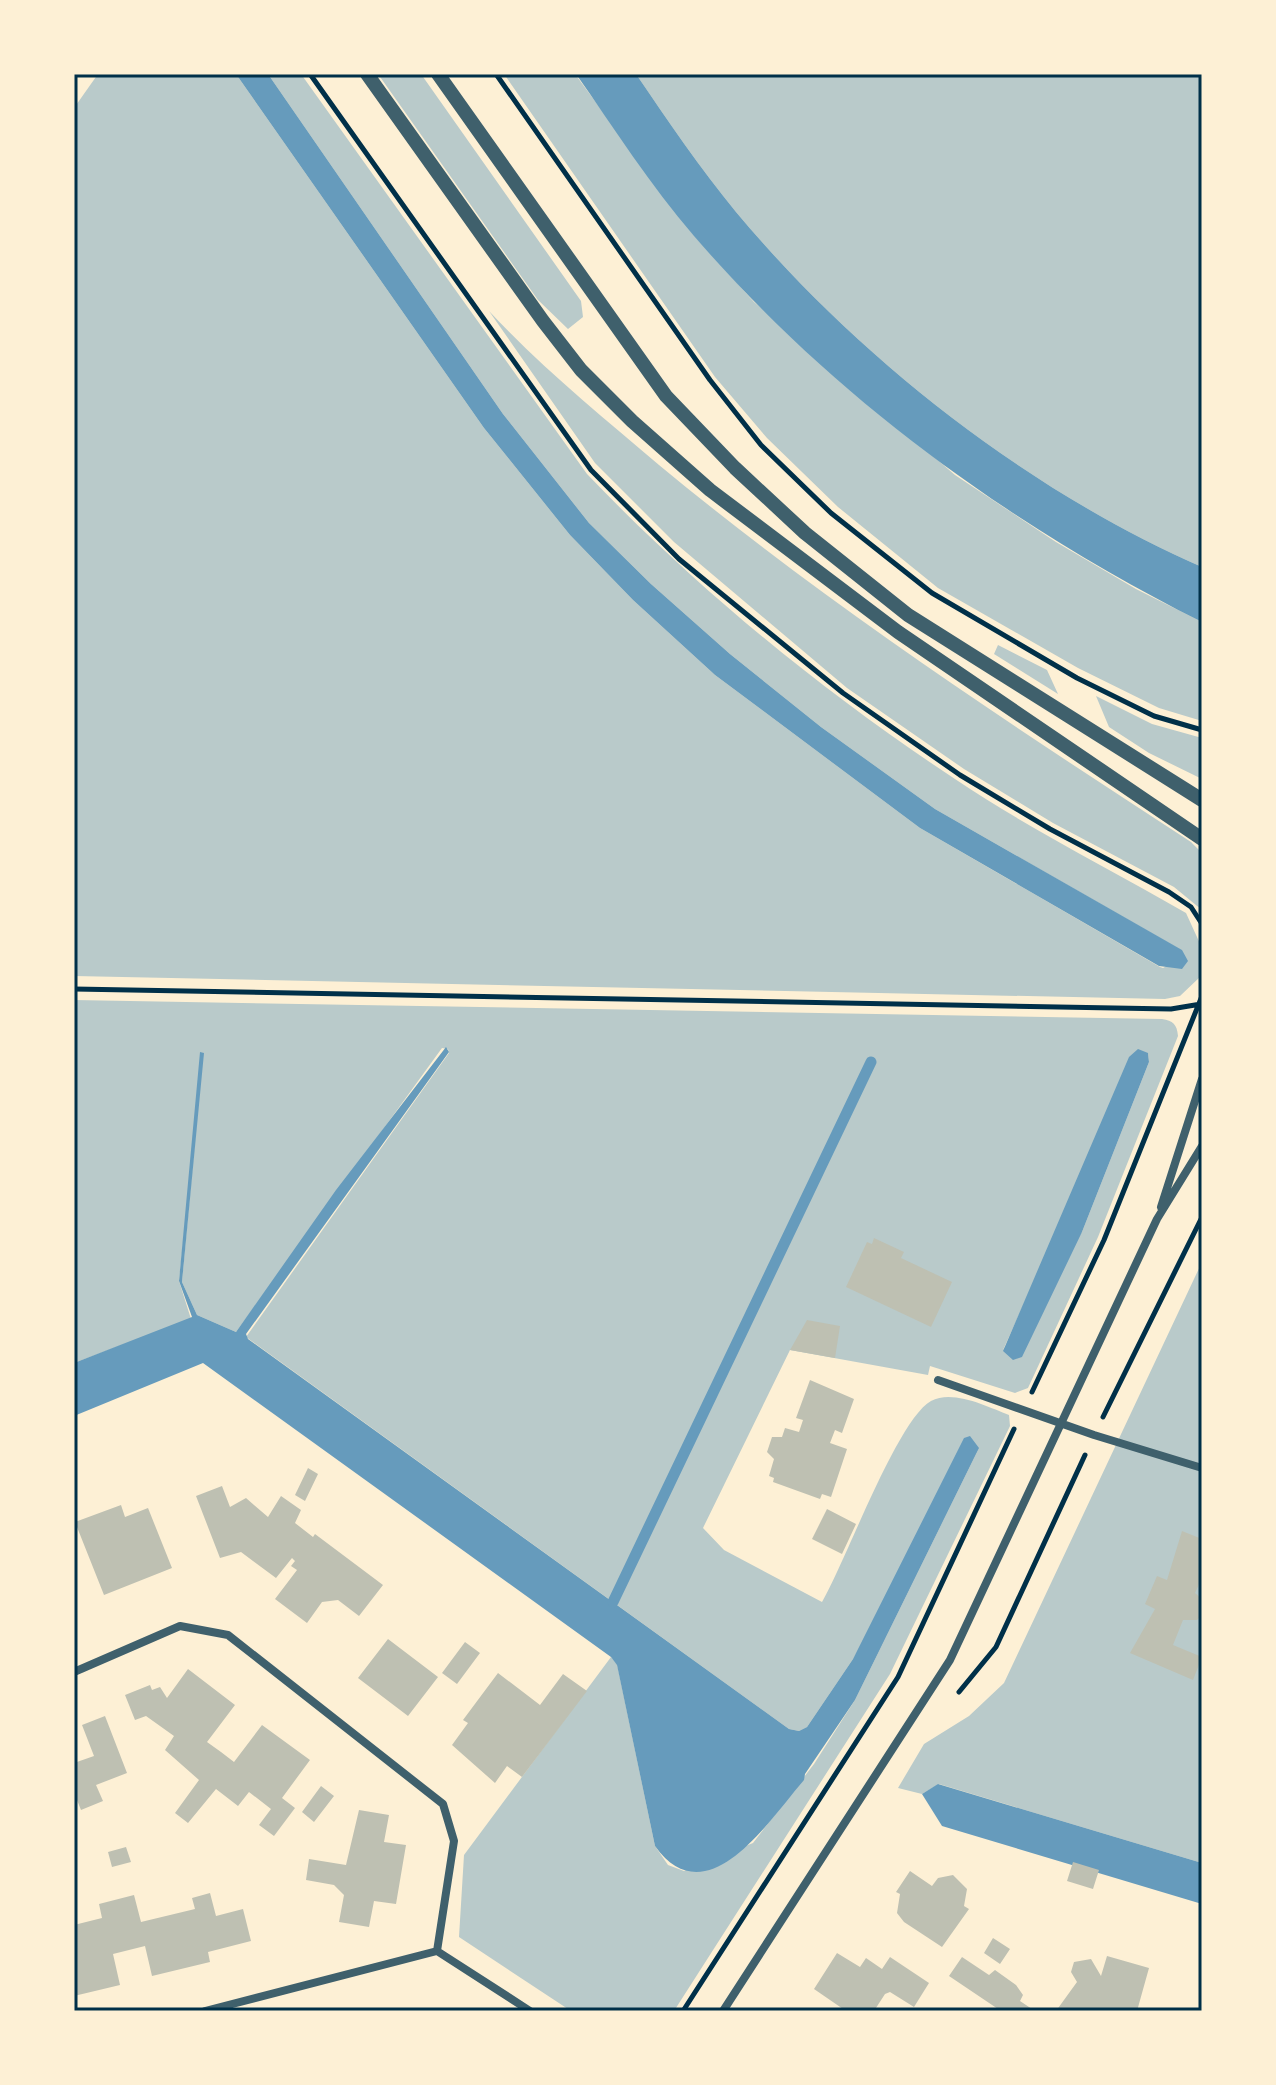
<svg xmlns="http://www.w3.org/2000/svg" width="1276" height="2085" font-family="'Titillium Web',sans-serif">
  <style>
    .green { fill: #b9caca; fill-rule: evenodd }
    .water { fill: #669bbc }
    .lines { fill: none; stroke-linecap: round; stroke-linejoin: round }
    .stream { stroke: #669bbc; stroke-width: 11 }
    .building { fill: #bec0b2 }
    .path { stroke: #003049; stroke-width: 5 }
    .minor { stroke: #3f606c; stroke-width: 8 }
    .tertiary { stroke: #3f606c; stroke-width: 14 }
    .neatline { fill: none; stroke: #003049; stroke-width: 3 }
  </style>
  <rect width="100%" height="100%" fill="#fdf0d5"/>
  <path class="green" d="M98,74H236L484,428L570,535L633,600L715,675L920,828L1160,967L1163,968L1183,957L1181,950L935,809L821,727L730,654L651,584L589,523L503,414L268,74H301L587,474C696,588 823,692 955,779C1029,829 1109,868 1186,913L1202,948L1201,976L1180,996L1165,999L74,976V108Z
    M378,74H421L581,301L583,317L568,329L538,300Z
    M504,74H575L692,233L754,302L955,475L1056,542L1136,589L1202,622V721L1159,708L1078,668L938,588L838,507L767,438L715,377Z
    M636,74H1202V567C1028,491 858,358 736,212C700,168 668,121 636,74Z
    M489,311C541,367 600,415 659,465C827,604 1008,723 1191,842L1202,853V910L1174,887L1053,823L964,769L847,688L674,542L595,463Z
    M998,645L1047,670L1058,694L994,654Z
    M1096,696L1152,724L1202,738V779L1149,753L1109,727Z
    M74,1000L1162,1019C1173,1021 1177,1024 1178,1036L1098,1237L1028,1388L1015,1393L930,1366L928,1375L790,1350L703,1528L724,1550L822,1602C846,1561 897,1420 931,1401C953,1389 988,1407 1009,1415L1010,1426L890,1674L674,2011H571L459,1937L464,1855L611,1657L617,1664L655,1846L668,1865L684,1871L753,1843L814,1764L855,1700L979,1448L853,1659L807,1727L799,1731L789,1729L246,1337L449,1053L448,1049L442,1048L236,1332L197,1315L182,1282L203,1053L179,1281L191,1319L74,1363ZM1148,1053L1149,1062L1082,1232L1003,1350L1059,1226Z
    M1202,1262V1863L939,1784L922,1794L898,1788L924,1744L969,1716L1004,1683Z"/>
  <path class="water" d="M236,74H268L503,414L589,523L651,584L730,654L821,727L935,809L1182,950L1188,961L1182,969L1159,966L920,828L715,675L633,600L570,535L484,428Z
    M576,74H636C668,121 700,168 736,212C858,358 1028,491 1202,567V622C1011,526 834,398 694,236C650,185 614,128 576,74Z
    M446,1047L449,1052L246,1334L248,1339L789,1729L799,1731L807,1727L853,1659L964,1438L970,1436L979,1448L855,1700L805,1774L804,1780C770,1819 707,1919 655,1846L617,1665L611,1657L203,1363L74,1416V1363L192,1317L179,1281L200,1052L204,1053L182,1282L197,1315L236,1332L336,1190Z
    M1138,1049L1148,1053L1149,1062L1082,1232L1022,1357L1013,1360L1003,1351L1129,1057Z
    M938,1784L1202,1863V1904L942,1826L922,1794Z"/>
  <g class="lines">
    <path class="stream" d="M613,1602L871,1062"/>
  </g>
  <path class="building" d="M874,1238L904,1252L901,1258L952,1282L931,1327L846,1287L867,1242L872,1244Z
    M807,1320L840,1326L835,1358L790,1350Z
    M810,1380L854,1399L842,1433L835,1430L830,1443L847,1449L831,1497L822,1494L820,1499L773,1482L774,1478L769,1476L774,1459L767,1452L772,1437H782L785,1428L799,1432L803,1420L796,1418Z
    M308,1468L318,1474L305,1501L295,1495Z
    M222,1486L230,1507L246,1498L268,1517L281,1496L301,1510L295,1523L313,1537L315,1534L383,1585L359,1616L338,1600L322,1602L307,1623L275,1599L297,1570L291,1566L295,1561L292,1558L276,1578L241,1552L220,1558L196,1496Z
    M121,1505L125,1517L148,1508L172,1568L104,1595L75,1522Z
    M827,1509L856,1524L842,1554L812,1539Z
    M1182,1531L1202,1539V1578L1195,1593L1202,1599V1615L1197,1620H1183L1173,1645L1202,1657L1193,1680L1130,1653L1155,1609L1145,1604L1157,1576L1167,1580Z
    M388,1639L438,1677L408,1716L358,1678Z
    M465,1642L480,1653L457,1684L442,1673Z
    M188,1669L235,1705L207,1742L221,1752L234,1762L262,1725L310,1760L282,1798L295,1808L274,1836L259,1825L271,1809L249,1792L238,1806L216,1789L188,1823L175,1813L199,1780L165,1750L174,1736L146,1716L135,1720L125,1695L150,1685L152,1690L160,1687L167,1698Z
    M498,1673L540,1705L563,1674L587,1691L522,1777L507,1766L495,1783L452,1745L468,1723L463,1720Z
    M105,1716L127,1773L96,1785L103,1801L81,1810L77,1800L74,1801V1763L94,1756L82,1725Z
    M321,1786L334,1796L314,1822L302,1812Z
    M359,1810L389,1815L384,1842L406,1845L396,1904L374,1901L369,1927L339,1922L344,1895L334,1885L306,1880L309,1859L346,1865Z
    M126,1847L131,1862L112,1867L108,1852Z
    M1073,1862L1099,1870L1093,1889L1067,1881Z
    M910,1871L932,1886L938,1878L953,1875L967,1889L964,1906L969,1909L942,1947L904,1922L897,1913L900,1894L896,1892Z
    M210,1893L216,1916L243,1909L251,1941L208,1952L210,1962L152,1976L145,1946L113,1954L120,1985L74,1996V1925L102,1918L99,1904L134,1895L141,1922L195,1909L192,1898Z
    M993,1938L1010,1949L1000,1964L984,1953Z
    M837,1953L860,1967L866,1958L882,1969L890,1957L929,1983L914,2007L890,1992L885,1994L874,2011H846L814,1989Z
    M1107,1956L1149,1968L1137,2011H1056L1077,1982L1071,1972L1074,1962L1091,1959L1101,1976Z
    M962,1957L989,1975L995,1970L1016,1985L1023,1995L1020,2001L1035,2011H1001L949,1976Z"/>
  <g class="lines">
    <path class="path" d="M310,74L591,470L679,559L843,693L960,775L1050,829L1169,892L1191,907L1202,924
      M496,74L710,380L761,445L831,513L932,593L1077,678L1154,716L1202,730
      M74,989L1171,1009L1201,1004
      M1032,1392L1104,1240L1202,996
      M1103,1417L1202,1217
      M959,1692L996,1647L1085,1455
      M683,2011L898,1677L1014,1429"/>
    <path class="minor" d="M1161,1207L1202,1079
      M938,1380L1094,1435L1202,1468
      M74,1672L180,1626L228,1635L443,1804L454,1841L437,1951
      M205,2011L437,1951L530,2011
      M723,2011L950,1660L1157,1219L1202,1146"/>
    <path class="tertiary" d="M367,74L543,321L581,370L632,421L710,490L898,632L1202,839
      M438,74L666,396L735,468L805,533L908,615L1202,800"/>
  </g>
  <rect width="1276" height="2085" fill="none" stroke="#fdf0d5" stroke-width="152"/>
  <rect x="76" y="76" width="1124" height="1933" class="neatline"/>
</svg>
